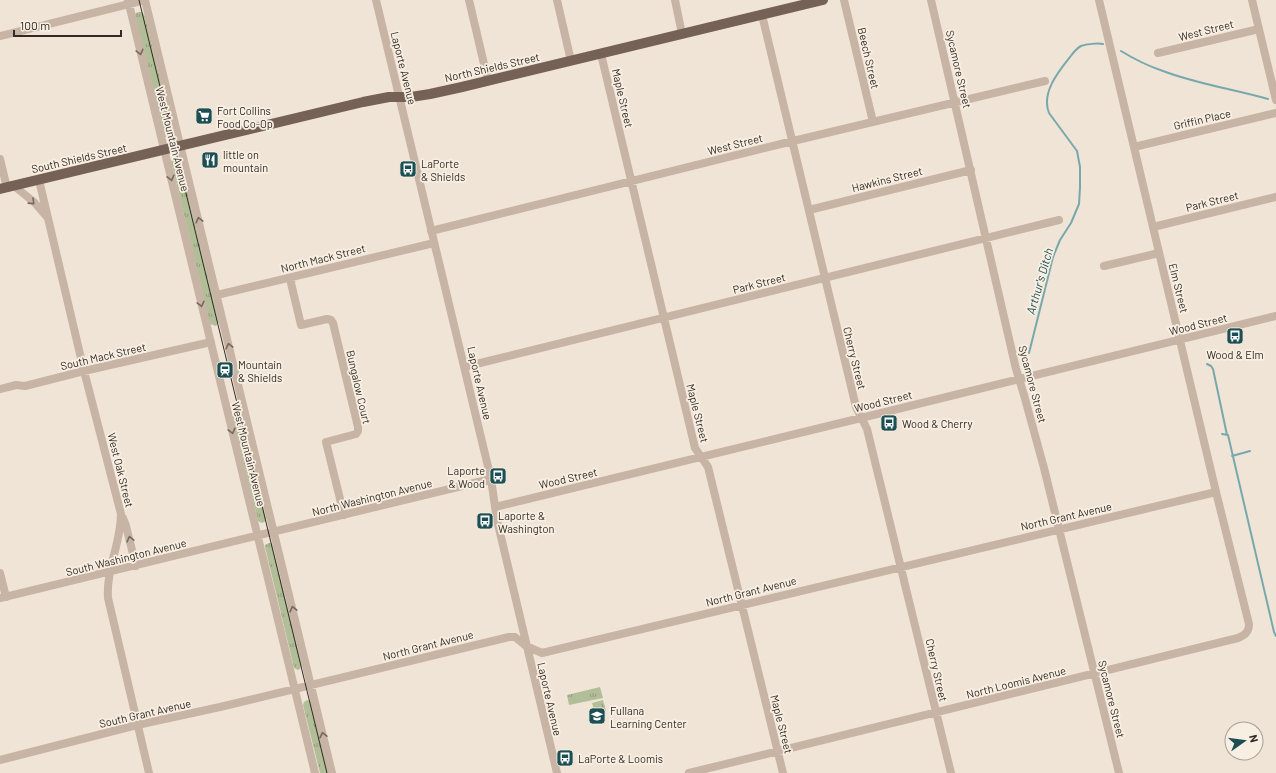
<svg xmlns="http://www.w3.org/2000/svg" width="1276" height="773" font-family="Barlow,sans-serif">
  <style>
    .grass { fill: url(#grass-tufts) }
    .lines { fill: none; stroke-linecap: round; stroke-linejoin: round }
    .stream { stroke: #77a9ac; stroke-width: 2 }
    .minor { stroke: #c7b4a4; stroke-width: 8 }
    .major { stroke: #756156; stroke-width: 10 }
    .tram { stroke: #332a25; stroke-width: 1 }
    .oneway { stroke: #76685e }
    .labels { text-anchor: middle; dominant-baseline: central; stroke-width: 3.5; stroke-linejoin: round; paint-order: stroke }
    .street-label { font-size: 11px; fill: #332a25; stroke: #f8efe3 }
    .poi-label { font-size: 11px; fill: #332a25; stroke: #f8efe3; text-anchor: start }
    .water-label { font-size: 12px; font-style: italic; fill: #1c4f53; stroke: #f8efe3 }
  </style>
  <defs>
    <pattern id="grass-tufts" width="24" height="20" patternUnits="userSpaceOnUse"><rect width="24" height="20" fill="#b1be98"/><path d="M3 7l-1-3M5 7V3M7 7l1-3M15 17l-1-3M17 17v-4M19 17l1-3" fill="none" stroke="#919b7c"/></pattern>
  </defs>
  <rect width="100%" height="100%" fill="#f0e4d7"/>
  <path class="grass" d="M138,12H142L145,16L173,132L172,136L169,138L165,137L135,14Z
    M175,158H178L180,161L219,322L216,326L210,324L171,161Z
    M237,413L241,415L266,518V521L262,523L258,521L233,418V415Z
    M269,543H272L302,665L300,669L298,670L294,668L265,547V545Z
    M600,687L603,698L569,705L567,695Z
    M307,700L311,701L329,773H320L303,705L304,702Z
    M603,700L606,711L595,713L592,703Z"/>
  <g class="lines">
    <path class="stream" d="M1121,51C1134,59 1148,66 1163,71C1197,84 1233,89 1268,99
      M1029,353L1053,257L1060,240L1071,223L1079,204L1080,188V167L1077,151L1049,113C1041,93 1058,72 1070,57C1073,53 1077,48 1081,46C1087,44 1097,43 1103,44
      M1207,364L1211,366L1213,369L1227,435
      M1222,434L1228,435L1274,632L1276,636
      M1232,456L1250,451"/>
    <path class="minor" d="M128,0L315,773
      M145,0L332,773
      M376,0L491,479L497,520L557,773
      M469,0L488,81
      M557,0L571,61
      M675,0L682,34
      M844,0L873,122
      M931,0L1016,369L1024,395L1044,468L1119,773
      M1252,0L1276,100
      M762,15L856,407L867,429L951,773
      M0,36L145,0
      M1158,53L1259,29
      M601,54L695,448L708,467L783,773
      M1134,147L1276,113
      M0,159L7,188
      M39,180L84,371L121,514C121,543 106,569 108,598L149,773
      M14,186L34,202L47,217
      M809,210L971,170
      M1153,227L1276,197
      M431,231L793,141L1045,81
      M1104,266L1159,253
      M292,277L291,283L301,325L327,319L331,320L333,323L358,427V431L356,434L326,442L344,515
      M217,295L434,243
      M464,367L1059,220
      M0,389L16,385L25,386L84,371L211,342
      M495,507L861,418L1276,316
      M123,518L126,526L136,566
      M0,573L6,597
      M0,598L491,479
      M0,760L137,725L220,707L509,637H515L526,646L542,653L1216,492
      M689,773L1238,638C1245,635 1249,632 1249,624L1216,492L1099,0"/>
    <path class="major" d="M0,189L363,102L389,97H411L430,94L462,87L823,0"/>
    <path class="tram" d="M139,0L327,773"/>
  </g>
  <defs><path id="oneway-chevron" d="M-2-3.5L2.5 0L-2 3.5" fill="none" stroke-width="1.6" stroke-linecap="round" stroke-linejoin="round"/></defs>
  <g class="oneway">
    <use href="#oneway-chevron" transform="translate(140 52) rotate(76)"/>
    <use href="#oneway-chevron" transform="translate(171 178) rotate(76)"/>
    <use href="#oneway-chevron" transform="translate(32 202) rotate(44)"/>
    <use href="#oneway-chevron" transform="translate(199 220) rotate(-104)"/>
    <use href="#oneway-chevron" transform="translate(201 304) rotate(76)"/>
    <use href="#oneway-chevron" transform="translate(229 346) rotate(-104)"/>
    <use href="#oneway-chevron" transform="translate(232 431) rotate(76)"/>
    <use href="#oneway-chevron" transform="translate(130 539) rotate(-104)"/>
    <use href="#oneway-chevron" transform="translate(293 609) rotate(-104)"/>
    <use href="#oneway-chevron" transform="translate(323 735) rotate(-103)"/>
  </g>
  <defs>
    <g id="supermarket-square" transform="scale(0.9)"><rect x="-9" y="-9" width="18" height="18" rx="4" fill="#1c4f53" stroke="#f8efe3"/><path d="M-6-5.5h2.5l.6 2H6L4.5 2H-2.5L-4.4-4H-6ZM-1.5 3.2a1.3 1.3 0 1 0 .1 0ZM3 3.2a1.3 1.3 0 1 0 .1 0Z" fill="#fff"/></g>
    <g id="restaurant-square" transform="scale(0.9)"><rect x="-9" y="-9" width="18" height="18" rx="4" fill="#1c4f53" stroke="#f8efe3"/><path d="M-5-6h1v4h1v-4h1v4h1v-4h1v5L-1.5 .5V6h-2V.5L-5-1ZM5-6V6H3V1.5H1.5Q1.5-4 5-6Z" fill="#fff"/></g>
    <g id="bus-square" transform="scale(0.9)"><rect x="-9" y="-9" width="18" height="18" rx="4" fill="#1c4f53" stroke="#f8efe3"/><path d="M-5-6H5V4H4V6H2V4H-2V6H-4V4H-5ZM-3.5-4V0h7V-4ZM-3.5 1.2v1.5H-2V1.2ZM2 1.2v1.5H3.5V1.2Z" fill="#fff"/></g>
    <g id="station-square" transform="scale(0.9)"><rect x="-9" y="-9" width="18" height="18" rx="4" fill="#1c4f53" stroke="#f8efe3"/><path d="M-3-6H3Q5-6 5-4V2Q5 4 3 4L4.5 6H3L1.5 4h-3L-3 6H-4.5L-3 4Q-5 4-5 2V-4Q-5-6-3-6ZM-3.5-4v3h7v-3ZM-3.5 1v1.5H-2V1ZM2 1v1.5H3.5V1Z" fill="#fff"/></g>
    <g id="school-square" transform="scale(0.9)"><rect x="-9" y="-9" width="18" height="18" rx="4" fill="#1c4f53" stroke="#f8efe3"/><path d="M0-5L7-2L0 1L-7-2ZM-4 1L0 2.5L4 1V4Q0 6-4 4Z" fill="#fff"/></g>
  </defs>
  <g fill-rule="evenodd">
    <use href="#supermarket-square" x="204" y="116"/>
    <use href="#restaurant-square" x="210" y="160"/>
    <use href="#bus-square" x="408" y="169"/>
    <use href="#bus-square" x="1235" y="336"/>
    <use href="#station-square" x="225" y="370"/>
    <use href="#bus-square" x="889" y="423"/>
    <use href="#bus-square" x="498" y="476"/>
    <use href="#bus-square" x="485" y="521"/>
    <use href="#school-square" x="597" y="716"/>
    <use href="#bus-square" x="565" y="758"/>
  </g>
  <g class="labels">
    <g class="street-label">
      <text transform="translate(1206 30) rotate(-14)">West Street</text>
      <text transform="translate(869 58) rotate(77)">Beech Street</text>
      <text transform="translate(492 67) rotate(-13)">North Shields Street</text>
      <text transform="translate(404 68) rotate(76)">Laporte Avenue</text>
      <text transform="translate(959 69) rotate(77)">Sycamore Street</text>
      <text transform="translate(623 98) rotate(77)">Maple Street</text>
      <text transform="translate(1202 119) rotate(-13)">Griffin Place</text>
      <text transform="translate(173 139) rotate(76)">West Mountain Avenue</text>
      <text transform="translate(735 144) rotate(-14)">West Street</text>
      <text transform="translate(79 158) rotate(-13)">South Shields Street</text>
      <text transform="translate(887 179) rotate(-14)">Hawkins Street</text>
      <text transform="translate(1212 201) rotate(-14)">Park Street</text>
      <text transform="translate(323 258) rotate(-14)">North Mack Street</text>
      <text transform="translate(759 283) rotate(-14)">Park Street</text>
      <text transform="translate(1179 288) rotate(76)">Elm Street</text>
      <text transform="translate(1198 324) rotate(-14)">Wood Street</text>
      <text transform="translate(103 356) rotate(-13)">South Mack Street</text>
      <text transform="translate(855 358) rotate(76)">Cherry Street</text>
      <text transform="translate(480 383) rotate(77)">Laporte Avenue</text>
      <text transform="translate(1033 384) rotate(75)">Sycamore Street</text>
      <text transform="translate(359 387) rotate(77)">Bungalow Court</text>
      <text transform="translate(883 401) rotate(-14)">Wood Street</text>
      <text transform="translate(698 413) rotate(76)">Maple Street</text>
      <text transform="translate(249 454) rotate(76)">West Mountain Avenue</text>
      <text transform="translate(121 470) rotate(76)">West Oak Street</text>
      <text transform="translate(568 478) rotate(-13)">Wood Street</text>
      <text transform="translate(372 497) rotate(-14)">North Washington Avenue</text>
      <text transform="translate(1066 516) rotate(-13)">North Grant Avenue</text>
      <text transform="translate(126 557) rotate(-14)">South Washington Avenue</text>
      <text transform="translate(751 591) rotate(-14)">North Grant Avenue</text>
      <text transform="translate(428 645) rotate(-14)">North Grant Avenue</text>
      <text transform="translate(937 670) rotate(77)">Cherry Street</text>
      <text transform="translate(1016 682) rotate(-14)">North Loomis Avenue</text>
      <text transform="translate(550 699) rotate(77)">Laporte Avenue</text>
      <text transform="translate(1112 699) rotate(76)">Sycamore Street</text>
      <text transform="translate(145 713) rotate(-13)">South Grant Avenue</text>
      <text transform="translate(782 724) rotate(76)">Maple Street</text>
    </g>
    <g class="poi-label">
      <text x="217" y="110">Fort Collins<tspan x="217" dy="13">Food Co-Op</tspan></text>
      <text x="223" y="154">little on<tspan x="223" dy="13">mountain</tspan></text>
      <text x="421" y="163">LaPorte<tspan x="421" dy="13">&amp; Shields</tspan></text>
      <text x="1235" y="354" text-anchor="middle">Wood &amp; Elm</text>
      <text x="238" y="364">Mountain<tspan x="238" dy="13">&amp; Shields</tspan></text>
      <text x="902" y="423">Wood &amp; Cherry</text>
      <text x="485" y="470" text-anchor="end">Laporte<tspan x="485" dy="13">&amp; Wood</tspan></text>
      <text x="498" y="515">Laporte &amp;<tspan x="498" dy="13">Washington</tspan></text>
      <text x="610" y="710">Fullana<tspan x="610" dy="13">Learning Center</tspan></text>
      <text x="578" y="758">LaPorte &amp; Loomis</text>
    </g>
    <g class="water-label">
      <text transform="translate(1039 281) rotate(-74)">Arthur's Ditch</text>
    </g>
  </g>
  <g transform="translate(1244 741) rotate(76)"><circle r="19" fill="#f8efe3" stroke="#a9a097"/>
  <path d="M0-3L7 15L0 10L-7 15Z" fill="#1c4f53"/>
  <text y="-6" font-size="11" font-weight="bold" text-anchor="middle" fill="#332a25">N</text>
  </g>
  <path d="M14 30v6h107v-6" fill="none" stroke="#332a25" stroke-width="2"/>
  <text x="20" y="30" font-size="12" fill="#332a25" stroke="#f8efe3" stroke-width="3" paint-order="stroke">100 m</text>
</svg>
